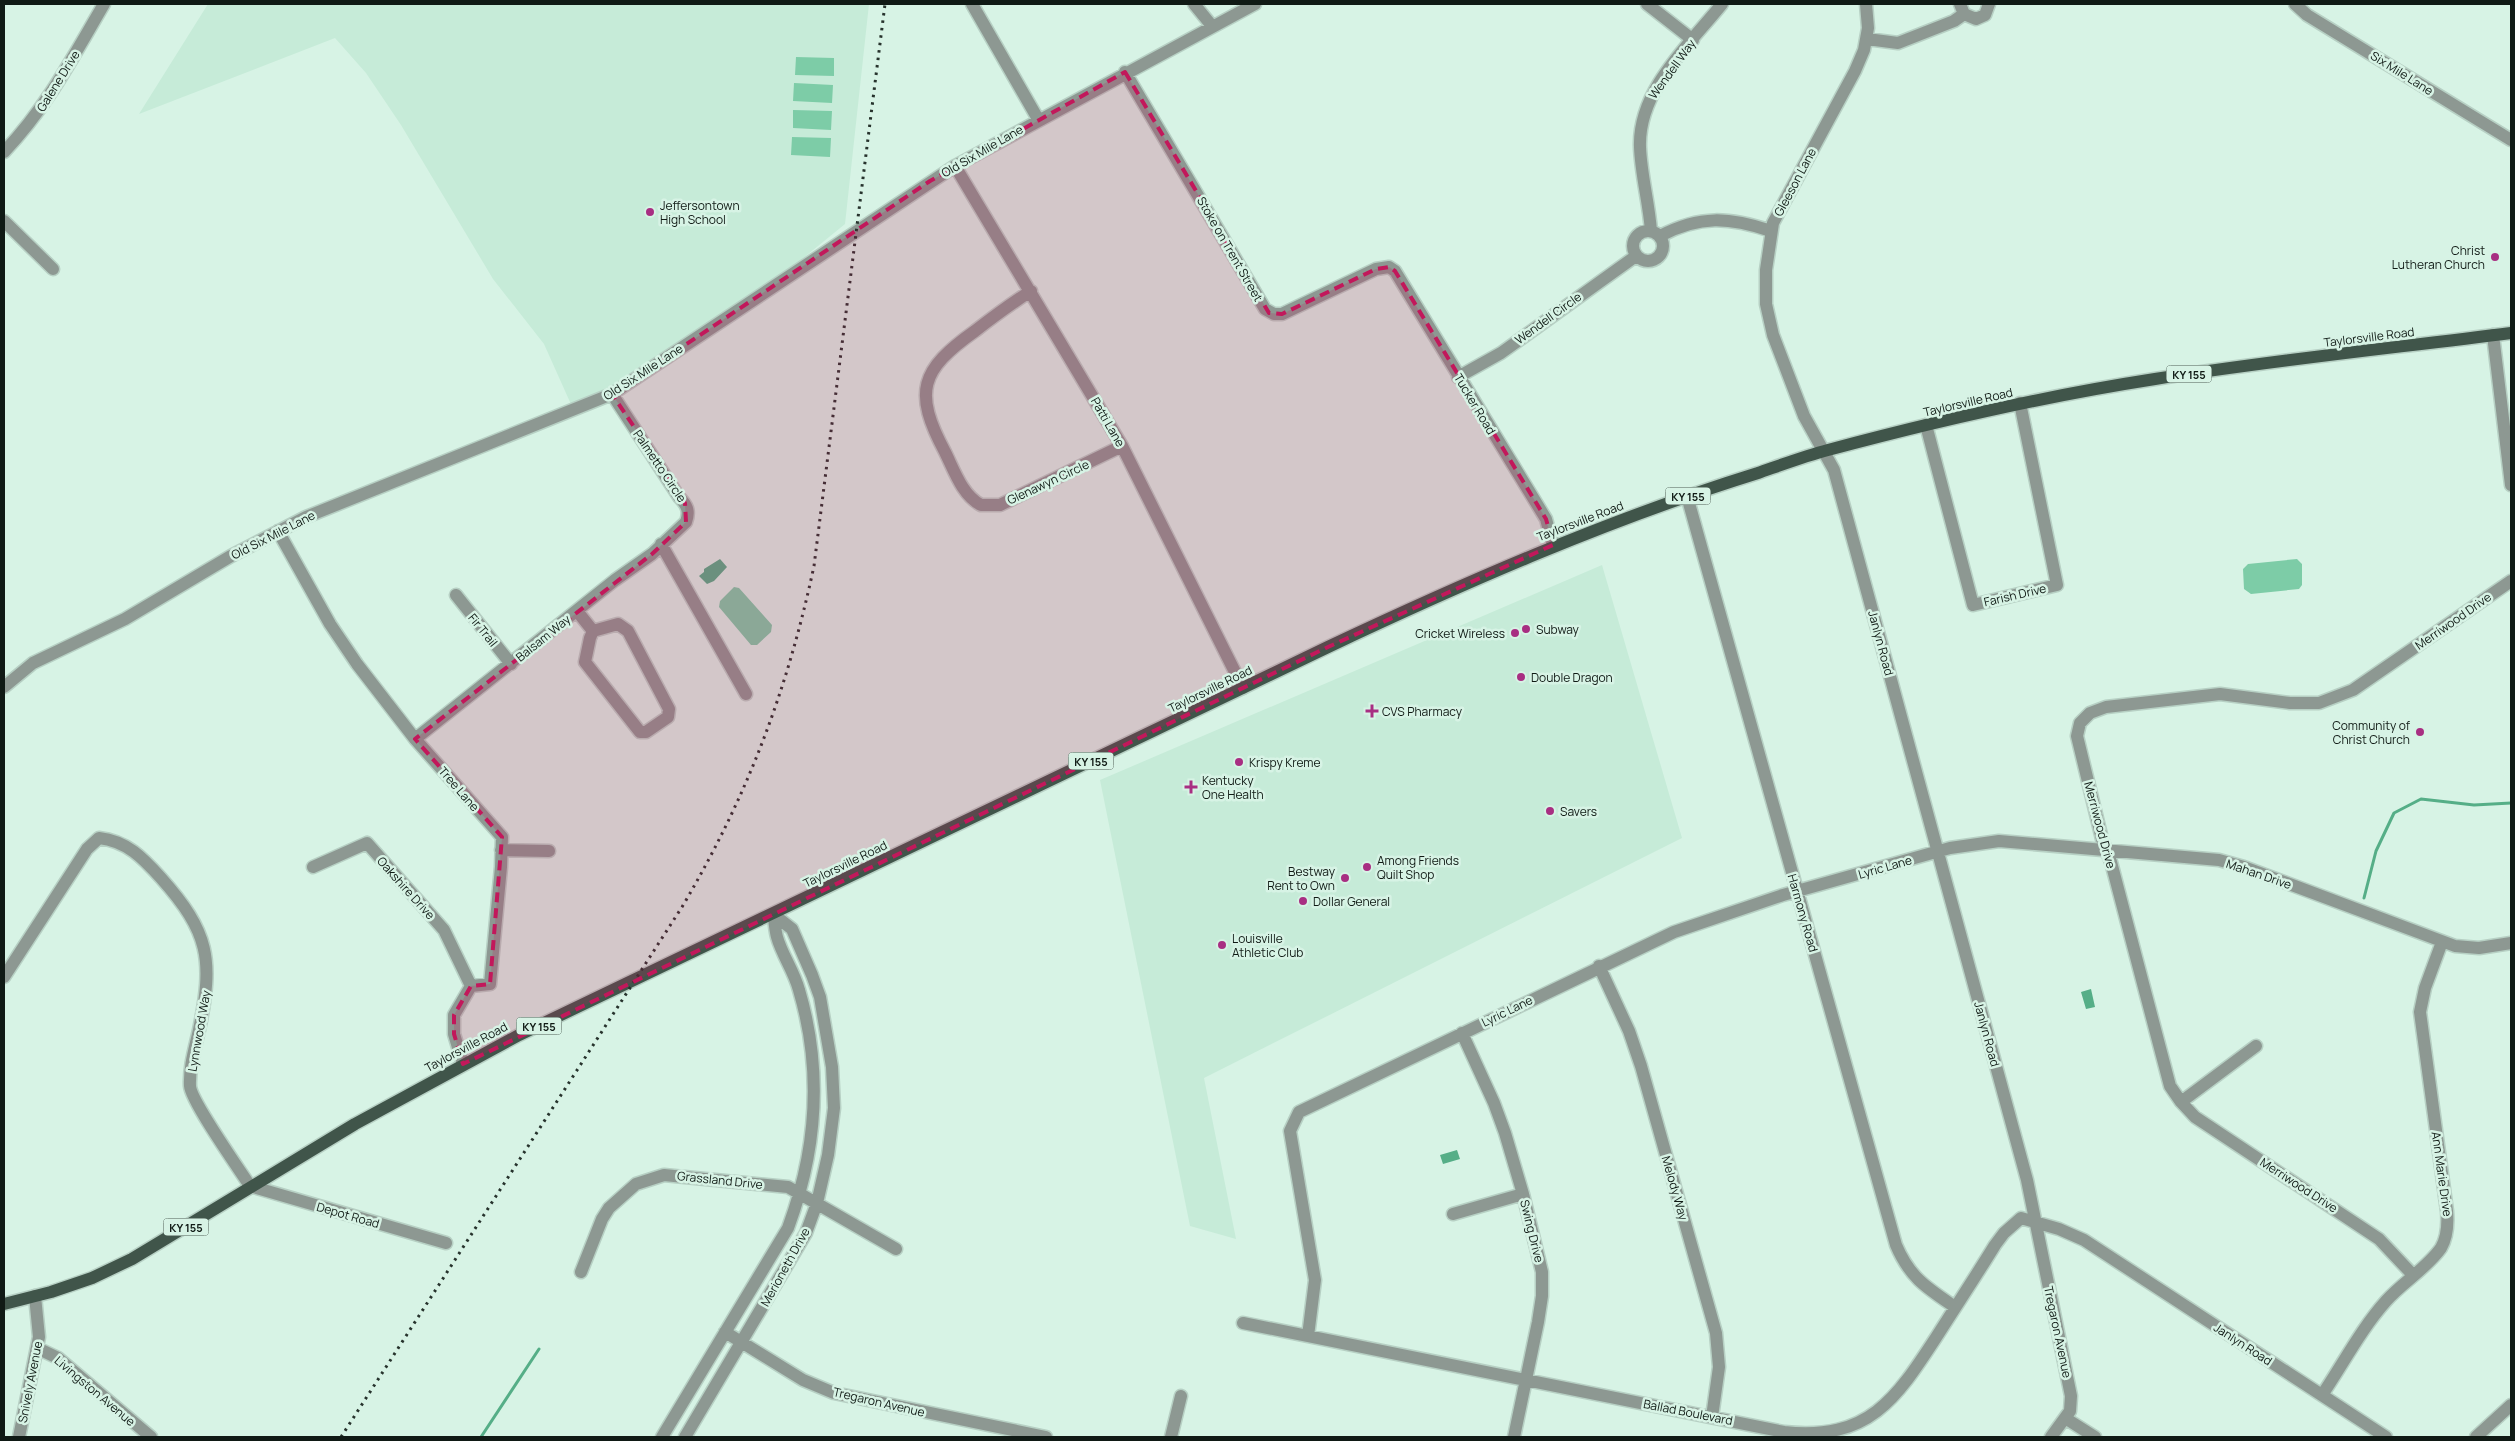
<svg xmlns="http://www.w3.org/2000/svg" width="2515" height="1441" font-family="Manrope,sans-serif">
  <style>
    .built { fill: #c6ebd8 }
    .green { fill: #7dcca7 }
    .water { fill: #55ae87 }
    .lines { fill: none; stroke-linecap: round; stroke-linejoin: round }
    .stream { stroke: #55ae87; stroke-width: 3 }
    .minor-casing { stroke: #b7d0c4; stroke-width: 15 }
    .major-casing { stroke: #b7d0c4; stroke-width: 15 }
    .minor { stroke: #8d9892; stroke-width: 12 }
    .major { stroke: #40554a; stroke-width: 12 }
    .rail { stroke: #26322c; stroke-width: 3; stroke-dasharray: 2.5 5; stroke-linecap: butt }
    .marked { fill: #c2185b; fill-opacity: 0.2; stroke: #c2185b; stroke-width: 4; stroke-dasharray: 10 6; stroke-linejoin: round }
    .poi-dot { fill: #a82e82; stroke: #d7f3e5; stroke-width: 2 }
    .labels { text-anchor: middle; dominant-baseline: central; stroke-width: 5; stroke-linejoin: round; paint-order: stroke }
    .shield { fill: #d7f3e5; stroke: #4c5b53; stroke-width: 1 }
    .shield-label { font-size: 11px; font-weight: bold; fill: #101a15 }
    .street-label { font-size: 12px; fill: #101a15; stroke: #d7f3e5 }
    .poi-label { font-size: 12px; fill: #101a15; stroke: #d7f3e5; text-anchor: start }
  </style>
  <rect width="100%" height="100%" fill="#d7f3e5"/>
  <path class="built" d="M208,4H869L845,224L753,299L574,411L544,344L493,279L401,125L366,73L335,38L139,114Z
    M1602,565L1682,838L1204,1078L1236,1239L1190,1226L1100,780Z"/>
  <path class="green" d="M796,57L834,58V76L795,75Z
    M794,83L833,85L832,103L793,101Z
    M793,110L832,111L831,130L793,128Z
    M792,137L831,138L830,157L791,155Z
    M2297,559L2302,564V585L2299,589L2251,594L2244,589L2243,569L2248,564Z
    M734,587L739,588L772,625L771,632L757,645H751L719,607L720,601Z"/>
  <path class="water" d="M720,559L727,567L714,581L707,584L699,576L704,572V569Z
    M2091,989L2095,1007L2086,1009L2081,992Z
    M1457,1150L1460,1159L1443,1164L1440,1155Z"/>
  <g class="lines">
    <path class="stream" d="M2364,898L2376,851L2394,813L2421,799L2474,805L2511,803
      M481,1437L539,1349"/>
    <g class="minor-casing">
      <path id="minor" d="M972,4L1038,119
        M1194,4L1212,26
        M1647,4L1693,40
        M1866,4L1868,28L1864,50L1855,71L1773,223L1766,270V304L1773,335L1804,416L1834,470L2027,1180L2071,1396L2070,1411L2051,1437
        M1960,4L1964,14L1976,19L1985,15L1989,4
        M2295,4L2307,15L2511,140
        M1867,39L1898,43L1954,21L1964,14
        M1125,72L1265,309L1274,314H1282L1376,269L1389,267L1395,271L1546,519L1553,545
        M4,152C47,107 73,57 104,4
        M955,166L1122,446L1243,688
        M4,221L53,269
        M1633 246a15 15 0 1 1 30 0a15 15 0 1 1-30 0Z
        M1651,231C1649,203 1641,175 1640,147C1638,90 1689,45 1722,4
        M1660,236C1700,215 1729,217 1771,231
        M1031,291C1012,303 993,317 975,331C920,370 913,392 945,452C954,470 962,495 981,505H1000L1122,446
        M2493,335L2511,485
        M1458,377L1501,353L1636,256
        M1926,425L1973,605L2057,585L2020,403
        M1687,496L1896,1245C1910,1278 1927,1288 1955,1307
        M278,531L330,624L357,664L415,739L502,837L501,867L490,984L471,986L454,1015V1034L463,1064
        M661,544L746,694
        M456,595L511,664
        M577,611L593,631
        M618,624L628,631L669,709L668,717L646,732H640L585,662L590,638L593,631Z
        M4,687L33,663L125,619L231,556L306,517L612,394L955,166L1255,4
        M415,739L615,580L652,554L686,522C690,511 687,505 679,497L612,394
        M501,850L549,851
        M313,867L367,843L444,930L471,986
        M1599,966L1629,1031L1641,1066L1716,1333L1719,1367L1712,1417
        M4,977L87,849L99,838C127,841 143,858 161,878C209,932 214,959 199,1030C195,1048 189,1067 190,1086C191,1101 239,1169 250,1186L446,1243
        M1462,1033L1494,1103L1505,1133L1523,1194L1542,1272V1296L1538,1322L1514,1437
        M2181,1102L2256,1046
        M1453,1214L1523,1194
        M581,1272L602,1219L609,1208L636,1184L664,1175L788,1187L896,1249
        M2413,1275L2379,1239L2195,1117L2181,1102L2170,1086L2111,862L2102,839L2077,736L2080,723L2090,713L2106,707L2220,694L2290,703H2319L2353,690L2511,581
        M1243,1323L1784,1432C1869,1441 1896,1399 1937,1336C1956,1306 1976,1276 1995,1245L2004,1233L2021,1218L2059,1229L2084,1240L2386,1437
        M725,1332L803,1380L834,1393L1046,1437
        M1308,1336L1315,1280L1290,1131L1299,1112L1674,932L1783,895L1950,848L1999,841L2219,860L2244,867L2455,946L2479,948L2511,943
        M37,1348L58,1358L151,1437
        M2322,1395C2343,1364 2361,1329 2386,1301C2403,1282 2427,1268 2441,1248C2448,1236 2448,1223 2447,1211L2420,1012L2425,988L2442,942
        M2065,1418L2095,1437
        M19,1437L39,1337L35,1296
        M662,1437L788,1228C817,1150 823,1071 799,990C794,971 782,955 777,937C775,930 775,922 773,914
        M685,1437L806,1233L817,1203L828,1155L834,1108L832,1067L820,997L812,975L792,929L773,914
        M1171,1437L1181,1396
        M2476,1437L2511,1405"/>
    </g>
    <g class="major-casing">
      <path id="major" d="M4,1304L51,1292L92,1278L132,1259L355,1124L519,1035L1328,647C1468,581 1610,519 1758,473C1781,465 1805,456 1828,450C1936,421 2045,396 2155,379C2273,360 2393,348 2511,333"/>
    </g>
    <use href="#minor" class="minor"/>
    <use href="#major" class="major"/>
    <path class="rail" d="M341,1437L682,907C747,797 787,692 814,566L885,4"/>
  </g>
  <path class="marked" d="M1125,72L1269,313L1282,314L1376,269L1389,267L1395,271L1546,519L1553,545L1328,647L463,1064L454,1034V1015L471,986L490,984L502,837L415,739L652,554L686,522L685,503L612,394L930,181Z"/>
  <g class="poi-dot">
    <circle cx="650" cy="212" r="5"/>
    <circle cx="2495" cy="257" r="5"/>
    <circle cx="1526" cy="629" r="5"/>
    <circle cx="1515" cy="633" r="5"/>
    <circle cx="1521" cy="677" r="5"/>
    <path d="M1369.5 703.5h5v5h5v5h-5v5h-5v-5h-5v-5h5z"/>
    <circle cx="2420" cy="732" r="5"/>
    <circle cx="1239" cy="762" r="5"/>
    <path d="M1188.5 779.5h5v5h5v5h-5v5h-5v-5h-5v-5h5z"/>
    <circle cx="1550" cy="811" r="5"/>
    <circle cx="1367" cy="867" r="5"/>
    <circle cx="1345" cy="878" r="5"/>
    <circle cx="1303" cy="901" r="5"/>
    <circle cx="1222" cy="945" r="5"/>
  </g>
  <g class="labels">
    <g class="shield">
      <rect x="2166.5" y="365.5" width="45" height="17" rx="4"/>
      <rect x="1665.5" y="487.5" width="45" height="17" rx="4"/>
      <rect x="1068.5" y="752.5" width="45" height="17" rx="4"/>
      <rect x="516.5" y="1017.5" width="45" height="17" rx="4"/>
      <rect x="163.5" y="1218.5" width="45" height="17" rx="4"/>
    </g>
    <g class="shield-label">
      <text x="2189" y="374">KY 155</text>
      <text x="1688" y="496">KY 155</text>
      <text x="1091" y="761">KY 155</text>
      <text x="539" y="1026">KY 155</text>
      <text x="186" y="1227">KY 155</text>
    </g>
    <g class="street-label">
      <text transform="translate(1672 69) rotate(-54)">Wendell Way</text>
      <text transform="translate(2402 73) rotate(32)">Six Mile Lane</text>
      <text transform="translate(58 81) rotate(-58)">Galene Drive</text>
      <text transform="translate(982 151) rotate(-30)">Old Six Mile Lane</text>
      <text transform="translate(1795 182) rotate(-62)">Gleeson Lane</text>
      <text transform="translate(1230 249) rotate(60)">Stoke on Trent Street</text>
      <text transform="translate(1548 318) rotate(-36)">Wendell Circle</text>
      <text transform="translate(2369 337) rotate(-7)">Taylorsville Road</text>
      <text transform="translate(643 372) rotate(-33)">Old Six Mile Lane</text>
      <text transform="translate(1968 402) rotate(-13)">Taylorsville Road</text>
      <text transform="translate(1475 404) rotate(59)">Tucker Road</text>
      <text transform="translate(1108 422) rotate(60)">Patti Lane</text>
      <text transform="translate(660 466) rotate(56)">Palmetto Circle</text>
      <text transform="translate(1048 482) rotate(-25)">Glenawyn Circle</text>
      <text transform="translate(1580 521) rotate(-21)">Taylorsville Road</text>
      <text transform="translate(273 535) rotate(-27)">Old Six Mile Lane</text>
      <text transform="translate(2015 595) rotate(-13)">Farish Drive</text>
      <text transform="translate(2453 621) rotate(-35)">Merriwood Drive</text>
      <text transform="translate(483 630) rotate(51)">Fir Trail</text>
      <text transform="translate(543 638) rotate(-39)">Balsam Way</text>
      <text transform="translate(1881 643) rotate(75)">Janlyn Road</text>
      <text transform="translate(1210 689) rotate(-26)">Taylorsville Road</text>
      <text transform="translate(459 789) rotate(49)">Tree Lane</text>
      <text transform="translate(2100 825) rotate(75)">Merriwood Drive</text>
      <text transform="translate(845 864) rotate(-26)">Taylorsville Road</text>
      <text transform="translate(1885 867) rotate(-16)">Lyric Lane</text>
      <text transform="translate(2259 874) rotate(19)">Mahan Drive</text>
      <text transform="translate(406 888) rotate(48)">Oakshire Drive</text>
      <text transform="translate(1803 913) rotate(74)">Harmony Road</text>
      <text transform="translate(1507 1011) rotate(-26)">Lyric Lane</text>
      <text transform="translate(199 1031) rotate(-80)">Lynnwood Way</text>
      <text transform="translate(1987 1034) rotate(75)">Janlyn Road</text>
      <text transform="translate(466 1047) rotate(-28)">Taylorsville Road</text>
      <text transform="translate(2442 1174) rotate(82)">Ann Marie Drive</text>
      <text transform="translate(720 1180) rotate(6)">Grassland Drive</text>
      <text transform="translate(2299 1185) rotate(33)">Merriwood Drive</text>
      <text transform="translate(1675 1188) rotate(74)">Melody Way</text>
      <text transform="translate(348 1215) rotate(16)">Depot Road</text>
      <text transform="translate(1532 1231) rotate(76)">Swing Drive</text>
      <text transform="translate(785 1267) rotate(-61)">Merioneth Drive</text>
      <text transform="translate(2058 1332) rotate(78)">Tregaron Avenue</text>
      <text transform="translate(2243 1344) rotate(33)">Janlyn Road</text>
      <text transform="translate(30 1382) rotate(-79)">Snively Avenue</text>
      <text transform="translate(95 1391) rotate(40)">Livingston Avenue</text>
      <text transform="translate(879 1402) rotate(13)">Tregaron Avenue</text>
      <text transform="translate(1688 1412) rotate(11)">Ballad Boulevard</text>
    </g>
    <g class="poi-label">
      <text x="660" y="205">Jeffersontown<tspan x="660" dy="14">High School</tspan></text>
      <text x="2485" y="250" text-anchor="end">Christ<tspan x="2485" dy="14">Lutheran Church</tspan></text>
      <text x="1536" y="629">Subway</text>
      <text x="1505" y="633" text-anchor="end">Cricket Wireless</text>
      <text x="1531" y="677">Double Dragon</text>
      <text x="1382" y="711">CVS Pharmacy</text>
      <text x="2410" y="725" text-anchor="end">Community of<tspan x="2410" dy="14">Christ Church</tspan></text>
      <text x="1249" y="762">Krispy Kreme</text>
      <text x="1202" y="780">Kentucky<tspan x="1202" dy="14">One Health</tspan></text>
      <text x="1560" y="811">Savers</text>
      <text x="1377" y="860">Among Friends<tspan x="1377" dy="14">Quilt Shop</tspan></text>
      <text x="1335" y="871" text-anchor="end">Bestway<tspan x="1335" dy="14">Rent to Own</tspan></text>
      <text x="1313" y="901">Dollar General</text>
      <text x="1232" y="938">Louisville<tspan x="1232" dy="14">Athletic Club</tspan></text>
    </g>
  </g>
  <rect width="2515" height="1441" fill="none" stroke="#101a15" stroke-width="10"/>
</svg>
